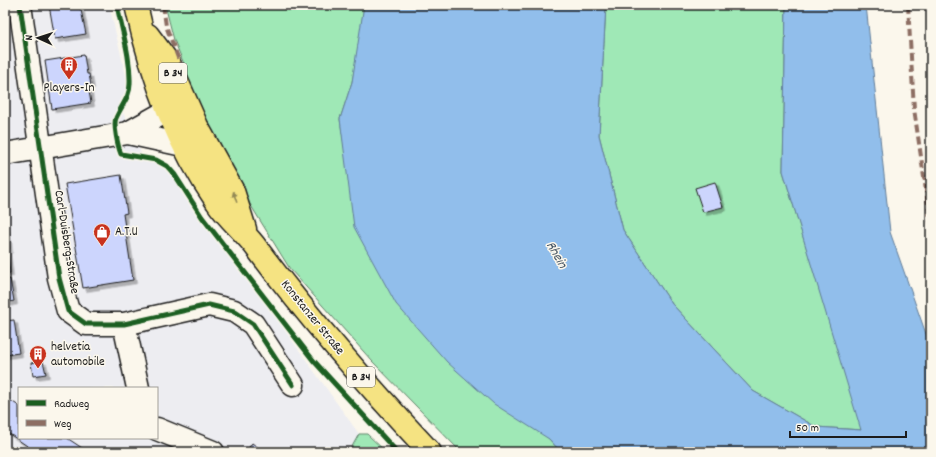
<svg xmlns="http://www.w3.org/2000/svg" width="936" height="457" font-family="Dekko,sans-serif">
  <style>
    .built { fill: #ededf1; fill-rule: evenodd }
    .green { fill: #9fe8b6; stroke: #5e8269 }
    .water { fill: #91beeb; stroke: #627d98 }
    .building { fill: #ccd5fd; stroke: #1c1c1c; filter: url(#shadow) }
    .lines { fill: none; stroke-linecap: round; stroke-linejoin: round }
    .minor-casing { stroke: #1c1c1c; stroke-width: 25 }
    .major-casing { stroke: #1c1c1c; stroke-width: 25 }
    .minor { stroke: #fbf7ec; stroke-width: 22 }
    .major { stroke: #f5e382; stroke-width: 22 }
    .quiet { stroke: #8d6e63; stroke-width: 4; stroke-dasharray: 8 4; stroke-linecap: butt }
    .cycleway-casing { stroke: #fbf7ec; stroke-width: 8 }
    .cycleway { stroke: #1b5e20; stroke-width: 5 }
    .oneway { fill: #938954 }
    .labels { text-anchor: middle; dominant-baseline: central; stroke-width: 3; stroke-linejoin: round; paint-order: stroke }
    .shield { fill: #fbf7ec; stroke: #5f5e5a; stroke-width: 1 }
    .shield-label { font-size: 12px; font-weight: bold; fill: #1c1c1c }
    .poi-label { font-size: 13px; fill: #1c1c1c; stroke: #fbf7ec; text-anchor: start }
    .street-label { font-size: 13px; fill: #1c1c1c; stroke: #fbf7ec }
    .water-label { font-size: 14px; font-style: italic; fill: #455564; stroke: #fbf7ec }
  </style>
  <defs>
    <filter id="shadow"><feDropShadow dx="3.5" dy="3.5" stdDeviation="0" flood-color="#0004"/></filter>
  </defs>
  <rect width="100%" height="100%" fill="#fbf7ec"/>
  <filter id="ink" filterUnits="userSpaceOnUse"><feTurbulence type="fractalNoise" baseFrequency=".025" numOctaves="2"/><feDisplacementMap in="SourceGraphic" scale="8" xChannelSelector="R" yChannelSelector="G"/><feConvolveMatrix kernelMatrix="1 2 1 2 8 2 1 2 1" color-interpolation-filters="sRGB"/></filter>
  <g filter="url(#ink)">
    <path class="built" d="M5,5H109L128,84L120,106L142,155L165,163L359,434L349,452H5ZM19,388H157V438H19Z"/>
    <path class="green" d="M165,5H364L359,47L352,82L340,119L347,165L549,439L561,452H461L372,361L290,269L229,170L185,76L187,71L174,40Z
      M606,5H786L783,171L862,430L816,427L753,391L672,304L623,230L599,135Z
      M359,434H367L386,452H349Z"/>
    <path class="water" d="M364,5H606L599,135L623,230L672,304L753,391L816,427L861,430L783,171L786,5H866L890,232L931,348V452H561L549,439L494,404L447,362L396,304L354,227L340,119L352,82Z"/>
    <path class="building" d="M49,5H80L86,34L55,39Z
      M84,55L87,74H89L91,85H88L91,103L52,109L45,61Z
      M121,175L127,213L123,214L133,280L83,288L65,184Z
      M715,182L723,207L703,212L695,188Z
      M5,222L8,239H5Z
      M5,239H8L9,249L7,250L10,273H5Z
      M10,279L14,301L5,303V280Z
      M14,320L19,353L5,355V321Z
      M43,361L46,374L33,376L31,363Z
      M5,397L19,406V438H67L88,452H36L5,431Z
      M252,443L264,452H246Z"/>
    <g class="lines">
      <g class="minor-casing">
        <path id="minor" d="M20,5L59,278L68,311L86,324H124L209,305L234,311L253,324L293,385
          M128,133L183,145
          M5,154L128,133L167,111L184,120
          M124,324L138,388
          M157,429L213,452"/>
      </g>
      <g class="major-casing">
        <path id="major" d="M136,5C151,75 176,143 217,202C228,219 246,233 258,250C311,321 369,387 430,452
          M148,35L169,63L197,126L233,191L245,229"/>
      </g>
      <use href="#minor" class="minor"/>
      <use href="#major" class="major"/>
      <path class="quiet" d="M163,5L166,26L183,71
        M908,5L914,109L931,225"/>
      <g class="cycleway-casing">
        <path id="cycleway" d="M20,5L59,278L68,311L86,324H124L209,305L234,311L253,324L293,385
          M117,5C122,31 131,58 130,84C130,97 121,106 116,118C113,124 118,147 121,154L156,160L167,166L175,175L202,217L313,360L397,452"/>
      </g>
      <use href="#cycleway" class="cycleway"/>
    </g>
    <defs><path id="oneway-solid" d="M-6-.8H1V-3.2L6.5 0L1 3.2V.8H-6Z"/></defs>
    <use class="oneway" href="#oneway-solid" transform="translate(235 197) rotate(-108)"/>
  </g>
  <defs>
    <g id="building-pin" transform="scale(0.9)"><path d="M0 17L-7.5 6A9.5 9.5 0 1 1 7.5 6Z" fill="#c8321e" stroke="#fbf7ec"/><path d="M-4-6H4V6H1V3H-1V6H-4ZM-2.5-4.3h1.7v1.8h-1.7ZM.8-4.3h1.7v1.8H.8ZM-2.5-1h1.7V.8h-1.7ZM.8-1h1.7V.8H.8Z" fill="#fff"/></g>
    <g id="shop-pin" transform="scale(0.9)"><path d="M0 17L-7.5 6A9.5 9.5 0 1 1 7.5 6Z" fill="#c8321e" stroke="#fbf7ec"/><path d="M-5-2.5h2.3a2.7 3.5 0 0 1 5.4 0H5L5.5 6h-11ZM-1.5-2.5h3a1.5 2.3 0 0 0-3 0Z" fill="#fff"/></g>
  </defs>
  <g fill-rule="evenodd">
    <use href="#building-pin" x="69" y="65"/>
    <use href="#shop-pin" x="102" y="232"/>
    <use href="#building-pin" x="38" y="354"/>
  </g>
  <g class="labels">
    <g class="shield">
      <rect x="159" y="63" width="28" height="20" rx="3"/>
      <rect x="347" y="367" width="28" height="20" rx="3"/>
    </g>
    <g class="shield-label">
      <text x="173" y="73">B 34</text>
      <text x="361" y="377">B 34</text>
    </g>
    <g class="poi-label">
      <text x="69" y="88" text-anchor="middle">Players-In</text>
      <text x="115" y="232">A.T.U</text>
      <text x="51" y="347">helvetia<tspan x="51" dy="15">automobile</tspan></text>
    </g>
    <g class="street-label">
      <text transform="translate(66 242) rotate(81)">Carl-Duisberg-Straße</text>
      <text transform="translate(312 318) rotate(51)">Konstanzer Straße</text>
    </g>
    <g class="water-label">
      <text transform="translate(556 255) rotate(60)">Rhein</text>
    </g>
  </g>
  <rect width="936" height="457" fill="none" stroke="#fbf7ec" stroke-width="20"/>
  <rect x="10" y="10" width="916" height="437" fill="none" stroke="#1c1c1c" stroke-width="1.5" filter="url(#ink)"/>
  <rect x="18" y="387" width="140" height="52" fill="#fbf7ec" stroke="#a29f99"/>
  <rect x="26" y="400" width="20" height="6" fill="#1b5e20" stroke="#a29f99"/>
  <text x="54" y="407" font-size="12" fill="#1c1c1c">Radweg</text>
  <rect x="26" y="420" width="20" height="6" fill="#8d6e63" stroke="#a29f99"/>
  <text x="54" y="427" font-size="12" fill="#1c1c1c">Weg</text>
  <g transform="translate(38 38) rotate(273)" stroke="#fbf7ec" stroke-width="3" paint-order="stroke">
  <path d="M0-3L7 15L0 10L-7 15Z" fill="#1c1c1c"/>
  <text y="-6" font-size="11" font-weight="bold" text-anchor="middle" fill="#1c1c1c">N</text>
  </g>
  <path d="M790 431v6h116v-6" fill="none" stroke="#1c1c1c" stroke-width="2"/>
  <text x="796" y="431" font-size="12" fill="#1c1c1c" stroke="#fbf7ec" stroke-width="3" paint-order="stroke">50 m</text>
</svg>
